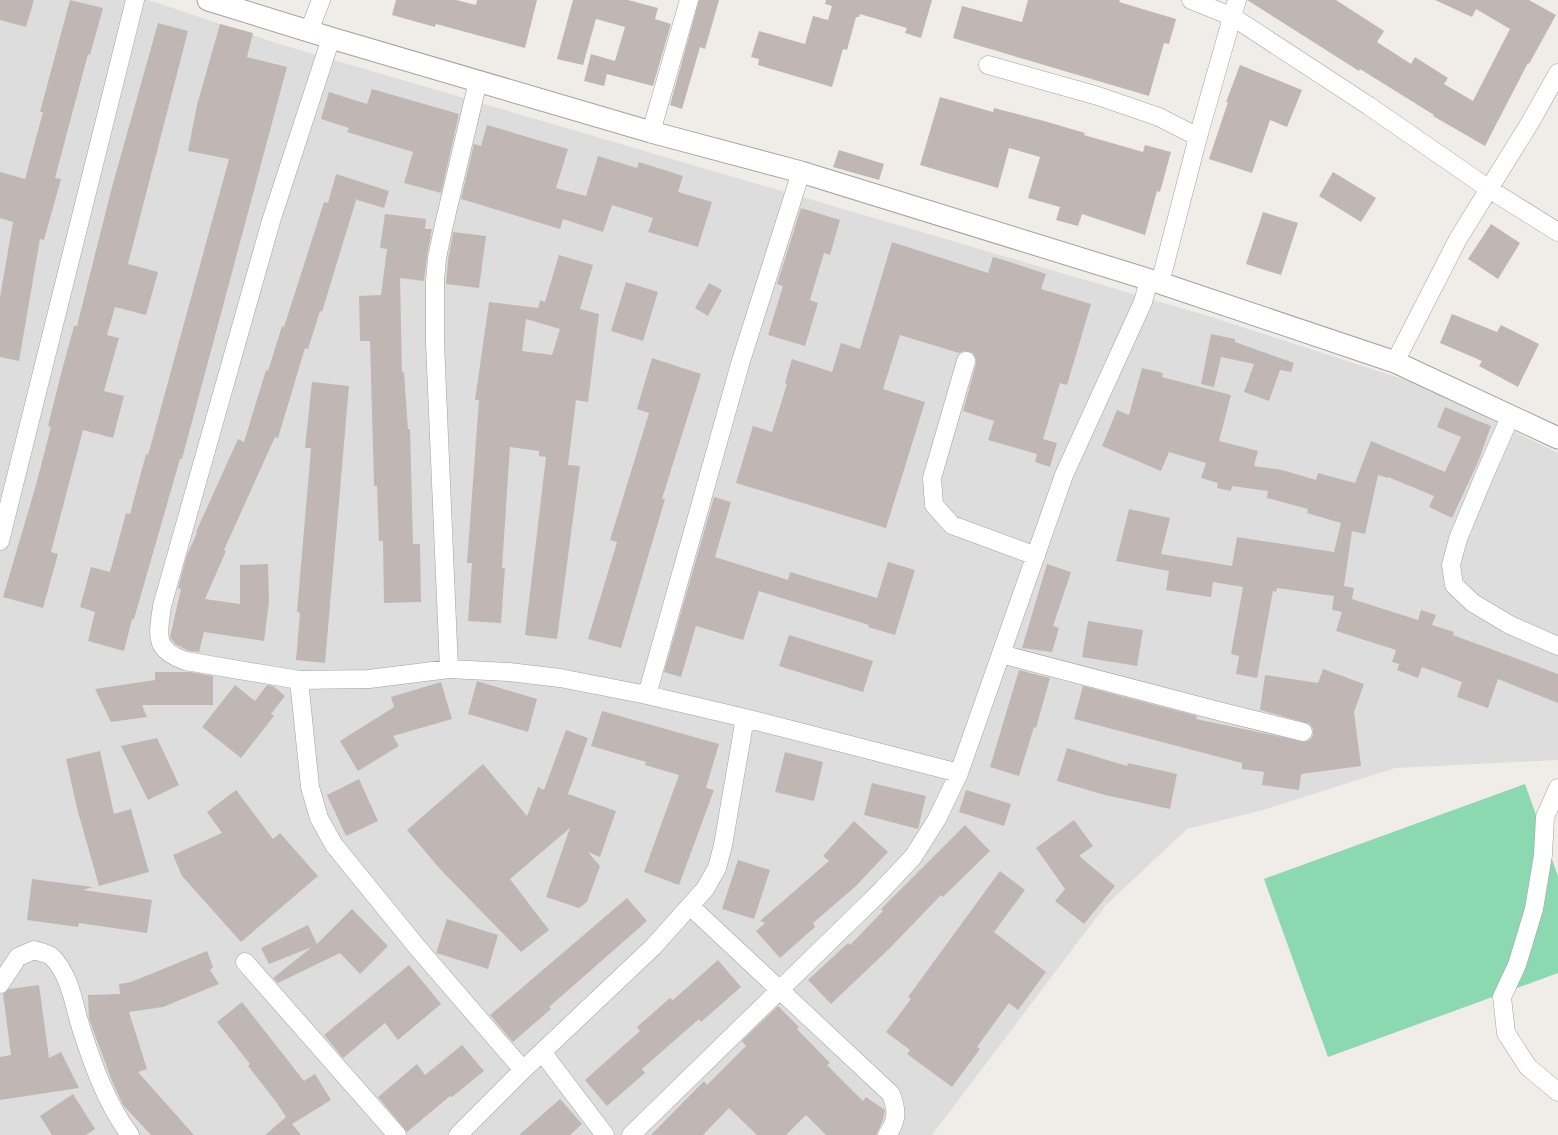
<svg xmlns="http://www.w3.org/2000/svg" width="1558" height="1135" font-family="'Alegreya Sans',sans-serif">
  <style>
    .residential { fill: #dedddd }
    .pitch { fill: #8cd8b1 }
    .building { fill: #c0b7b4; fill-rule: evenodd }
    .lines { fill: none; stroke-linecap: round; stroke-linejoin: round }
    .minor-casing { stroke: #a1a1a1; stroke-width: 19 }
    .tertiary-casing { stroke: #a1a1a1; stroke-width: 23 }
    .minor { stroke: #fff; stroke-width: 18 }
    .tertiary { stroke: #fff; stroke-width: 21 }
  </style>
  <rect width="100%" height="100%" fill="#f0ece7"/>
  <path class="residential" d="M0,0H146L155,2L276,43L1205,315L1418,384L1558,453V760L1395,768L1263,810L1187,829L1105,906L932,1135H0Z"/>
  <path class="pitch" d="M1525,784L1558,876V973L1328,1057L1264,879Z"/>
  <path class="building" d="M0,0H34L26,27L0,20Z
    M70,0L103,8L90,55L88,54L55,178L61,179L44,240L40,239L19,361L0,357V297L13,222L0,218V172L25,179L43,112H40Z
    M396,0H456L476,5L477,0H537L525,48L436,24L435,27L392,15Z
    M573,0H628L658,8L655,19L671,24L653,86L607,74L604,86L584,81L591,54L615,61L625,27L596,19L583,65L557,59Z
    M699,0H719L705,49L700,47L682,109L670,105Z
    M826,0H932L921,38L905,33L907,28L860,14L859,17H856L847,50L843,49L832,87L758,65L759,59L751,57L759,31L805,44L813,16L828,20L832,6L825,4Z
    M1028,0H1120L1119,2L1176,19L1169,44L1164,43L1149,96L953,38L962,6L1022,22Z
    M1247,0H1336L1384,31L1377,42L1411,64L1415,57L1448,78L1444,84L1473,101L1510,29L1476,9L1472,17L1435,0H1529L1556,15L1529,64L1528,63L1485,146L1433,116L1434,115L1360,69L1359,71Z
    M158,23L188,31L128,264L158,272L146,315L115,307L107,335L119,338L104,391L124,396L113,438L83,430L51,552L58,554L43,608L3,597L36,485L51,427L48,426L61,374L74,326H77L112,187Z
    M220,24L253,33L247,57L287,67L182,459H180L134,619H132L124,651L88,641L95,612L80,607L91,567L110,572L126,513L130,514L146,454L148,455L229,159L188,151L197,105Z
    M1240,65L1302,90L1287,127L1270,120L1252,173L1209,159L1228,102H1226Z
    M372,89L459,114L441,193L404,183L413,152L347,132L349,128L321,119L329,92L367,104Z
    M940,97L993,112L994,108L1044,121L1085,133L1084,135L1143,152L1145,145L1171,152L1160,192L1157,191L1145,235L1082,214L1078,226L1056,220L1060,207L1028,198L1040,157L1009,148L998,188L920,165Z
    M487,125L568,149L556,188L586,196L598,156L637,168L639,162L683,176L678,192L712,202L698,247L648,232L653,218L612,205L603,232L563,219L560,229L461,199L474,144L481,146Z
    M839,150L884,164L879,180L833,167Z
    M1333,172L1376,198L1361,222L1319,196Z
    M336,174L389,191L384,208L357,200V197L322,312L320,311L308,349L305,348L278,438L275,437L224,550L226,551L205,599L240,604V565L268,564L269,602L264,641L204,632L199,652L189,651L175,644L170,637L181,589L178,588L187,555L197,533L196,532L238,439L244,442L266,370L268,371L282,326L284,327L324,202L328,203Z
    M801,208L840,220L830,255L824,253L810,300L818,303L805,346L768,335L783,286L777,284Z
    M1263,212L1298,223L1281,275L1246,264Z
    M385,214L426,219L425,229H432L427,256L424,281L400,278L402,372H404L408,429H410L413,544H420L421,602L384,603L383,541H379L377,486H374L370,341H360L359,296L381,295L387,249L380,248Z
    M1491,224L1520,243L1498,279L1468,259Z
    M453,232L486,236L479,288L446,284L448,260Z
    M892,242L988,273L993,257L1010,262L1046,274L1041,289L1091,304L1067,385L1060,383L1043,439L1057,443L1050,467L1035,462L1037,454L988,440L994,421L963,411L976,364V359L973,353L964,351L959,353L900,335L883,389L925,402L886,528L736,483L753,426L772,432L787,384L785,383L792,359L832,372L841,343L860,349Z
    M559,255L593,265L580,309L599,314L588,402L576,400L568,465L580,466L557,639L525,635L546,457L539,456V451L510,447L502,568H505L501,623L468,621L472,563H467L479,400H475L489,302L538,308L540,300L545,302ZM526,319L560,329L552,355L522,351Z
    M626,282L658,292L643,341L611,331Z
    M709,283L722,290L708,316L695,308Z
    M1452,314L1497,332L1501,325L1539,344L1518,387L1479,366L1482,361L1440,343Z
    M1211,334L1235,339V342L1294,363L1291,372L1280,370L1269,401L1244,392L1254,364L1221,357L1214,387L1201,384Z
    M652,358L701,374L662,499H665L621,648L588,639L617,542L610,540L649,413L637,409Z
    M1142,368L1163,373L1162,377L1231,395L1219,441L1258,451L1254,466L1282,470L1316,480L1318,473L1355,483L1371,441L1445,472L1461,437L1437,427L1445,407L1491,426L1478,462L1452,518L1429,507L1434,496L1388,477V478L1378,475L1365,534L1352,531L1344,586L1354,588L1352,599L1418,620L1421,610L1436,615L1432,625L1454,632L1453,635L1558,674V703L1498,679L1488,708L1457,697L1462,682L1422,667L1418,678L1397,670L1399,664L1392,662L1396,650L1336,631L1342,612L1332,610L1334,596L1277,588L1276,592L1273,591L1257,678L1236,674L1239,656L1231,654L1243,587L1213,582L1211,597L1166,590L1169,571L1116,561L1129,509L1170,518L1161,554L1232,566L1237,537L1334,552L1341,523L1307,513L1308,509L1267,498L1268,491L1232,486L1231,491L1217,488L1218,483L1201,478L1206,463L1169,452L1161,471L1102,446L1117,410L1129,415Z
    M312,382L349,386L325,663L296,660L300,613L297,612L311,448H305Z
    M714,497L731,502L715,557L788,580L790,572L877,598L888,562L915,570L895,635L868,627L869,625L759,591L743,640L696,626L681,677L664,672Z
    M1047,564L1071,572L1053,626L1059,628L1052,652L1022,648Z
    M1088,621L1143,630L1137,666L1082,657Z
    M789,635L873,661L863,692L779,666Z
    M1323,669L1364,684L1354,712L1361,766L1301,774L1299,790L1262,785L1264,772L1242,769V763L1074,719L1083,686L1197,716L1196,719L1305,742L1311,739L1313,734V729L1310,724L1260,710L1265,675L1318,683Z
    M1019,670L1050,678L1036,728L1034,727L1019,776L990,767Z
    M155,672H190L213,676V705H142L147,717L111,722L95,689L155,680Z
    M477,681L537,699L528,732L468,714Z
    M441,682L452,719L393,736L399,746L358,771L340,741L394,707L391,697Z
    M235,685L255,701L267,685L273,686L285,696L271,714L274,716L241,758L202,727Z
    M602,711L719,744L706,788L714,790L679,885L644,872L679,775L645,765L646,762L591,746Z
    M566,730L588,738L568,794L616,811L600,857L588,852L600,866L587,902L579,908L546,897L570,828L510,879L549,930L521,952L440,869L407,830L483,764L527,816L538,787L544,790Z
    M157,738L179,785L148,800L121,746Z
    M1067,748L1127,766L1128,763L1177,774L1170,809L1105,795L1057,781Z
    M100,751L114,814L131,809L149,872L99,886L78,812L66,759Z
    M785,752L823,762L814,801L775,792Z
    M359,779L378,821L346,836L327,795Z
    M872,783L926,796L918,829L864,815Z
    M236,790L273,839L280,833L318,876L241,942L182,876L173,855L222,833L207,812Z
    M966,790L1011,804L1004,826L959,812Z
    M1074,820L1093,846L1079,856L1115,886L1084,924L1055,901L1065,889L1036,848Z
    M854,821L888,852L856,886L813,923L815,927L780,958L756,931L765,923L760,921L829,861L823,856Z
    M965,825L990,851L943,897L941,895L890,948L831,1004L808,980L848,943L850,945L883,911L881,909Z
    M738,860L770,870L754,919L722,909Z
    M1000,871L1025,890L994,932L1046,972L1018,1010L1009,1003L977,1047L980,1049L952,1087L907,1054L910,1050L886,1032L911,999L908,997Z
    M32,879L93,887L83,890L152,900L147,933L79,923L78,927L27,920Z
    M627,898L647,921L549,1007L551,1009L513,1042L490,1015Z
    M352,909L388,946L360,974L340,953L278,983L273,978L312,947L269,964L261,948L308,925L317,944Z
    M447,919L498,935L488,969L436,953Z
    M207,951L213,967L210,970L219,984L163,1007L129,1012L147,1069L138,1072L194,1135H151L123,1105L112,1081L89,1019L88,995L120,994L119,984L131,982Z
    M718,960L741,987L701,1022L699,1019L642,1069L645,1073L607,1106L585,1080L640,1031L637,1027L670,998L673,1000Z
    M409,965L441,1004L398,1040L385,1023L343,1058L324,1035Z
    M39,985L49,1058L61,1052L79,1088L0,1100V1057L11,1055L3,994L9,989Z
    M242,1002L304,1081L315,1074L331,1100L292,1124L301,1135H265L286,1117L277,1103L248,1066L250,1064L217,1022Z
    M778,1006L799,1027L797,1029L830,1063L827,1065L863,1101L866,1097L885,1110L883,1120L876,1135H826L806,1115L786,1135H757L729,1108L703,1135H651L704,1081L707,1085L746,1046L742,1041Z
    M462,1045L484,1071L452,1097L450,1096L407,1132L378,1097L417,1064L425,1075Z
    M73,1094L95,1129L86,1135H52L40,1116Z
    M560,1099L582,1124L570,1135H519Z"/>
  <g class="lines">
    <g class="minor-casing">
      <path id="minor" d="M1191,0L1233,17L1369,106L1489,189L1558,232
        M309,31L321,0
        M331,38L271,221L162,606C158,636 153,650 186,661L299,680L369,679L449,669L509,672L560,678L647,695L745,718L959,773
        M988,65L1098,96L1159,117L1198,137
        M651,132L689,0
        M1160,283L1198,137L1237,0
        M966,361L932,478L934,505L952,525L1036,556
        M1395,362L1458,239L1531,121L1558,73
        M1511,415L1484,476L1458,539L1451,565L1454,585L1473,603L1510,625L1558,646
        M0,541L135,0
        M1001,654L1222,712L1303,732
        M449,669L435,343V281L437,258L443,229L478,81
        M299,680L310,787L319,818L334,845L417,947L523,1070
        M647,695L740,364L801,172
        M1558,788L1545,817L1543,855L1534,909L1517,965L1502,997L1506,1033L1528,1067L1558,1092
        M690,906L891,1094C897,1110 898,1120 887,1135
        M245,962L397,1135
        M0,984L18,957L34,950C39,952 48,953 52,957C71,976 74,1007 82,1031C94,1068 107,1104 130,1135
        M542,1052L605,1135
        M458,1135L523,1070L653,947L705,889L717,868L723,845L745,718
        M631,1135L879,893L913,857L937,819L959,773L1064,475L1143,302L1149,280"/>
    </g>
    <g class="tertiary-casing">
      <path id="tertiary" d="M208,0L331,38L651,132L801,172L1160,283L1395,362L1558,438"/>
    </g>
    <use href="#minor" class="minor"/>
    <use href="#tertiary" class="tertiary"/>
  </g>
</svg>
